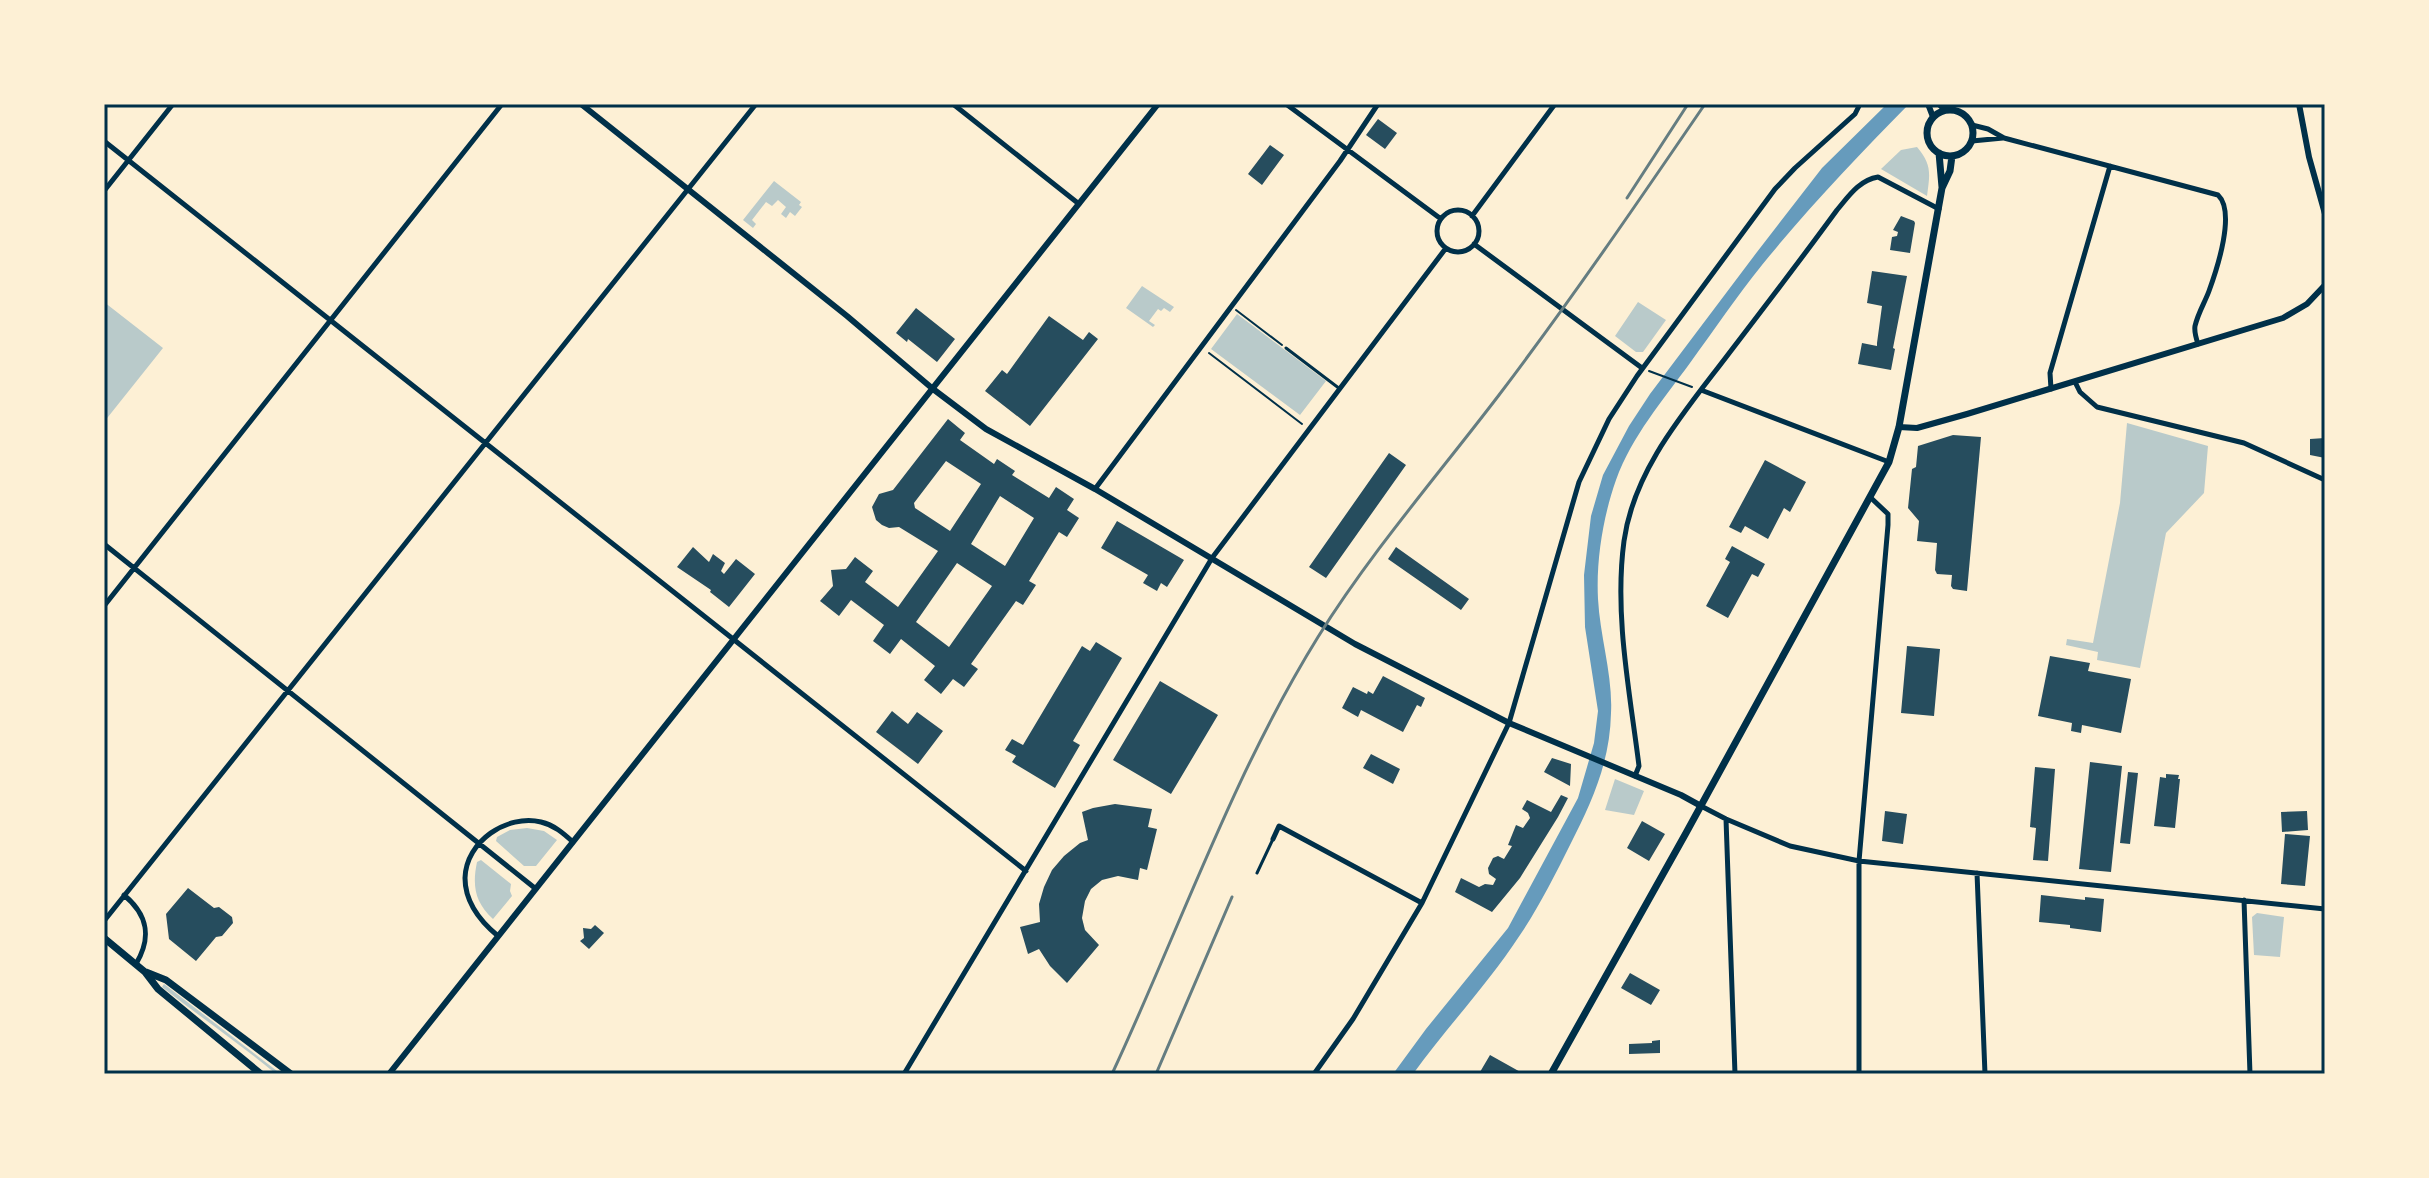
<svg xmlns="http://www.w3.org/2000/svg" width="2429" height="1178" font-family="'Roboto Condensed',sans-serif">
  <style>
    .green { fill: #b9caca }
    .water { fill: #669bbc }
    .building { fill: #264d5e; fill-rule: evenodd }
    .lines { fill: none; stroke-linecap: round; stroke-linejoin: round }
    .path { stroke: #003049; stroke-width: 2 }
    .service { stroke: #003049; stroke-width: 3 }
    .minor { stroke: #003049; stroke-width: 5 }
    .tertiary { stroke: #003049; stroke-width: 6 }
    .secondary { stroke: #003049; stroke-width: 7 }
    .rail { stroke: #657d81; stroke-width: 3 }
    .neatline { fill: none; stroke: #003049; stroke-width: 3 }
  </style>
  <rect width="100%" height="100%" fill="#fdf0d5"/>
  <path class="green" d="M1917,147C1932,165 1930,173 1927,196L1881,169L1901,150Z
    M774,181L801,202L799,205L802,207L795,216L790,212L786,218L781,214L786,207L778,200L772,206L766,202L752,220L756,224L753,228L743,220Z
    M1142,286L1174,307L1170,312L1164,308L1161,311L1158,309L1149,321L1155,325L1153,327L1126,308Z
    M104,302L163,348L104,422Z
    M1638,302L1666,320L1643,352H1636L1615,336Z
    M1237,314L1326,381L1300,415L1211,349Z
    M2127,423L2208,446L2204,493L2166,533L2140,668L2097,660L2098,652L2066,645L2067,639L2093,643L2120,503Z
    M1615,779L1644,791L1634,815L1605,810Z
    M527,828L544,831L557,840L536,866H524L496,841L497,837L510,830Z
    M481,860L511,884L510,891L512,896L493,919C475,902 472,886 477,862Z
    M2257,913L2284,917L2280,957L2254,955L2252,917Z
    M164,984L281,1074H276C239,1043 200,1017 162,987Z"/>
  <path class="water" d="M1887,104H1909C1858,156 1808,208 1762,265C1737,296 1714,330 1690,363C1663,400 1632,436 1616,480C1603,517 1596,560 1598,599C1600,637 1613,676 1611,713C1610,762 1592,802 1570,845C1555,875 1539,907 1520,935C1488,984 1447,1027 1413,1074H1393L1426,1029L1508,928L1578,798L1594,743L1598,711L1585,627L1584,575L1591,516L1603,475L1629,426L1650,394L1757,252L1822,168Z"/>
  <path class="building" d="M1378,119L1397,133L1385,149L1366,135Z
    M1270,145L1284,155L1262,185L1248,174Z
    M1901,216L1914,221L1915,223L1910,253L1890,250L1892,237L1897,236L1898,232L1893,230Z
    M1872,271L1907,276L1893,348L1895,349L1891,370L1858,364L1862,343L1877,346V343L1882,306L1867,303Z
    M916,308L955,339L937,362L908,339L907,342L896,333Z
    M1049,316L1083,340L1089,332L1098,339L1030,426L985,391L1002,370L1007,374Z
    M948,419L965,433L960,440L994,464L997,459L1015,471L1012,475L1049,498L1056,487L1074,499L1067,510L1079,518L1067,537L1059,532L1029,581L1036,585L1023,605L1016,601L971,664L978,669L964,687L953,679L941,694L924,680L935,666L901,639L890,654L873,641L884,625L851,600L839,616L820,601L833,586L831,570L846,569L855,557L873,571L865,582L898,607L938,551L899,527L889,528L882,525L876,520L872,507L879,494L893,490ZM946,461L981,484L950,531L915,508L914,503ZM1000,496L1034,518L1005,566L971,544ZM957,563L992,586L949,647L916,622Z
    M1953,435L1981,437L1967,591L1953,589L1951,586L1952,575L1937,574L1935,570L1937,543L1917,541L1919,521L1908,508L1912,469L1916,467L1918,446Z
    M2325,438V458L2310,455V439Z
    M1389,453L1406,465L1326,578L1309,567Z
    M1765,460L1806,482L1790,512L1784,508L1768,539L1745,526L1741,533L1729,527Z
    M1117,521L1184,560L1167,587L1161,583L1157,591L1143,583L1148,575L1101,548Z
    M1732,546L1765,564L1758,577L1752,574L1728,618L1706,606L1730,562L1725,559Z
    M693,547L709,562L713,554L725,563L721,571L724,574L736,559L755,574L729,607L710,592L711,590L677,567Z
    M1396,547L1469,599L1461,610L1388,559Z
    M1096,642L1122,658L1073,741L1080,745L1055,788L1012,762L1016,756L1005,750L1012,739L1023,745L1082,646L1090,651Z
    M1907,646L1940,649L1934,716L1901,713Z
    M2050,656L2090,663L2088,671L2131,679L2121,733L2082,725L2081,733L2071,731L2072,723L2038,716Z
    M1383,676L1425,698L1421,707L1417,705L1403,732L1361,710L1358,717L1342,708L1353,687L1367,694L1368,691L1373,694Z
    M1160,681L1218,715L1171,794L1113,760Z
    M892,711L908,724L917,712L943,731L918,764L876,732Z
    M1371,754L1400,769L1393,784L1363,768Z
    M1552,758L1571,764L1570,786L1544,772Z
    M2090,762L2122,766L2111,872L2079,869Z
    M2035,767L2055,769L2048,861L2033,860L2036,828L2030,827Z
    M2128,772L2138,773L2130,844L2120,843Z
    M2166,774L2179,775L2178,779H2180L2175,828L2154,826L2160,777L2166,778Z
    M1561,795L1568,798L1558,817L1520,878L1492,912L1455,892L1461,878L1479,887L1485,884L1493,885L1496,879L1489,874L1488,868L1493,858L1498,856L1504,859L1512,846L1508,845L1516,825L1523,828L1530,818L1528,813L1522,809L1527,800L1551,812Z
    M1115,804L1152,809L1148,827L1157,829L1147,870L1140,868L1138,880L1118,876L1102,880L1091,889L1085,901L1082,918L1085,930L1099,945L1067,983L1050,966L1039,949L1028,954L1020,927L1040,922L1039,904L1044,887L1052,870L1064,856L1080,843L1088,840L1082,812L1093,808Z
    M1885,811L1907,814L1903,844L1882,841Z
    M2307,811L2308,830L2282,832L2281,812Z
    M1642,821L1665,834L1649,861L1627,848Z
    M2285,834L2310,836L2305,886L2281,884Z
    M188,888L214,908L219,907L232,917L233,923L222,936L216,937L196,961L169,939L166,914Z
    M2041,895L2085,900V897L2104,899L2101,932L2070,928V925L2039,922Z
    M595,925L604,933L589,949L580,941L584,938L583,928L591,929Z
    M1630,973L1660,990L1651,1005L1621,988Z
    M1660,1040V1053L1629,1054V1044L1652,1043V1041Z
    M1490,1055L1524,1074L1480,1072Z"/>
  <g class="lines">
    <path class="path" d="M1236,310L1282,345
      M1209,353L1302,424
      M1649,371L1692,387"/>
    <path class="service" d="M1286,348L1340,389
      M1257,873L1273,839"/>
    <path class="minor" d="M953,104L1079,204
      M1286,104L1441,219
      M1972,125L1988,129L2004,138L2218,195C2236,212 2217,269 2209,291C2205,302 2198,313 2195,326C2194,332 2196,338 2198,344
      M104,141L1026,871
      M1972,141L2003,138
      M104,191L173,104
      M1437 231a21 21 0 1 1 42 0a21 21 0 1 1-42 0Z
      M1472,216L1555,104
      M1474,244L1642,368
      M2075,382L2080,392L2097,407L2244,443L2325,480
      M2051,389L2050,373L2110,166
      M1701,390L1889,462
      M1095,489L1340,161L1378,104
      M104,544L536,889
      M104,606L502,104
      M1635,776L1639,766C1630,693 1614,615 1624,541C1634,468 1687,409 1730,352C1766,305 1802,258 1837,210C1848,197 1859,180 1878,177L1939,209
      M1701,806L1726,819L1790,846L1859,861L2325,909
      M1726,819L1735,1074
      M1273,839L1279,826L1422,903
      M1977,873L1985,1074
      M124,895C148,915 152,937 136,964
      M2244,900L2250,1074
      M104,921L756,104
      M498,936C481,922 465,902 465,878C466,841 507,814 541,822C554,825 563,833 573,842
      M904,1074L1212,558L1446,248
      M1314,1074L1353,1019L1422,903L1509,723L1579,482L1609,419L1637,376L1775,189L1795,168L1855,114L1860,104
      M1859,1074V861L1888,525V514L1870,497"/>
    <path class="tertiary" d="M581,104L847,316L933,389L986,429L1095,489L1355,644L1509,723L1681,795L1701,806
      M1928,104L1933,117
      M1939,104L1945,110
      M2299,104L2309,157L2325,214
      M1899,427L1917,428L1967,414L2283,318L2307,304L2325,285
      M389,1074L1158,104"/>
    <path class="secondary" d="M1927 133a23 23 0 1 1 46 0a23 23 0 1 1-46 0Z
      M1939,153L1942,187
      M104,938L145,972L158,989L261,1074
      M146,972L166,980L291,1074
      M1551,1074L1686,833L1889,462L1899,427L1942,188L1950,171L1952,156"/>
    <path class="rail" d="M1627,198L1688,104
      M1112,1074C1180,928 1233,774 1318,637C1371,552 1438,475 1499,395C1571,300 1638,202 1705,104
      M1156,1074L1232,897"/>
  </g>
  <rect width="2429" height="1178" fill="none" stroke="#fdf0d5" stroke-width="212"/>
  <rect x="106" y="106" width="2217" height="966" class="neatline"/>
</svg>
